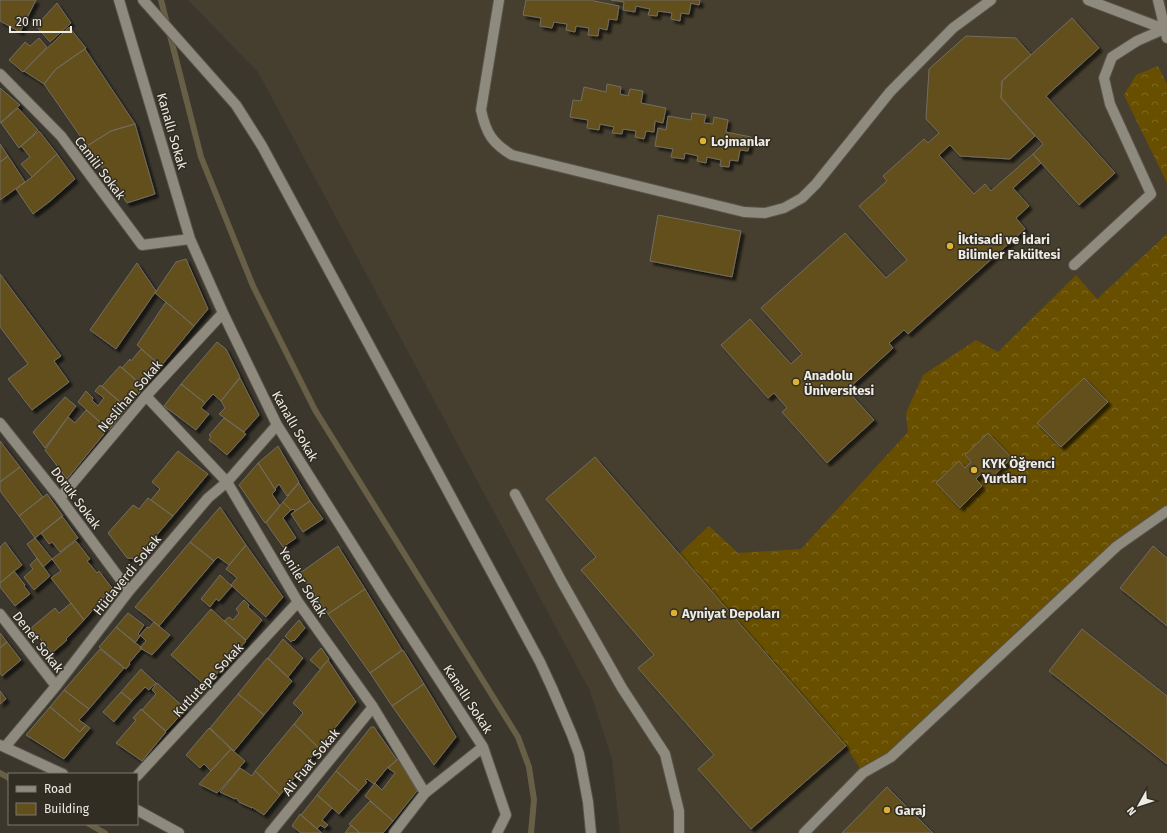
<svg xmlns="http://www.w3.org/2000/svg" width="1167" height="833" font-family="'Fira Sans',sans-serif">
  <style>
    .built { fill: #463f2f }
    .forest { fill: url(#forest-crowns) }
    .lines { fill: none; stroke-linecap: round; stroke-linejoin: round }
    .stream { stroke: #685f47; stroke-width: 6 }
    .building { fill: #624f1b; stroke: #726d62; filter: url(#shadow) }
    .service-casing { stroke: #57534b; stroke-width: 12 }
    .minor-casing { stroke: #57534b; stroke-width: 12 }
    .secondary-casing { stroke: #57534b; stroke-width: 12 }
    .service { stroke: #8f8a7e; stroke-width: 10 }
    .minor { stroke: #8f8a7e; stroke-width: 10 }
    .secondary { stroke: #8f8a7e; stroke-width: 10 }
    .poi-dot { fill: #deb133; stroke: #312d23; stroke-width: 1.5 }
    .labels { text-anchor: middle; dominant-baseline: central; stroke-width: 3; stroke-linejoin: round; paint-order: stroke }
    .street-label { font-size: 13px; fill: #eeebe4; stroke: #312d23 }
    .poi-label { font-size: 13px; font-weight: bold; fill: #eeebe4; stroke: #312d23; text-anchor: start }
  </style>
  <defs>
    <pattern id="forest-crowns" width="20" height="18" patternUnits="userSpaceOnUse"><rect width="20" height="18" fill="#684f00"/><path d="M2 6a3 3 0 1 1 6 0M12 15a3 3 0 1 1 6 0" fill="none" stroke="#7e6825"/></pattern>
    <filter id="shadow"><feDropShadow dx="3.5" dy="3.5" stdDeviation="1" flood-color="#0009"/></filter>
  </defs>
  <rect width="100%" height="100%" fill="#3b372d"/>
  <path class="built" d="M188,0H1167V833H620L612,759L590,691L258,72Z"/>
  <path class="forest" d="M1158,66L1167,84V183L1124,95L1136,75Z
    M1167,234V511L1147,524L891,757L863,773L846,746L679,554L709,526L738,553L801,549L908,432L906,413L923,375L976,340L998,352L1076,275L1097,299Z"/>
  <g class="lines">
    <path class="stream" d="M161,0L201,157L253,286L315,410L518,737L529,767L534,800L531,833
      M0,773L9,778
      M89,824L105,833"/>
  </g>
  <path class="building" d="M0,0H36L20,32L0,21Z
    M526,0H594V1L619,6L617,20L609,19L607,30L599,28L598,36L588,35L589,28L576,26L575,32L566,30L567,24L554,22L552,28L540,26L541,18L523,15Z
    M611,0H700L699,5L691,3L689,14L681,13L680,21L671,19L672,13L658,11L657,16L648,15L650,9L636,6L635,12L623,10L624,2Z
    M57,3L71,23L50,42L36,26Z
    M1072,18L1099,48L1046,96L1115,173L1079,205L1033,154L1043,144L1001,98L1002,81Z
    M69,27L86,48L56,69L44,84L24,71Z
    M966,36L1016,38L1031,55L1002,81L1001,98L1035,136L1010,159L960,156L950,145L939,155L974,194L985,184L991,191L1033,154L1041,163L1013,188L1029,206L1016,218L1025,229L908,334L904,330L889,343L893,348L847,390L874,420L827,463L782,412L787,408L774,393L768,398L721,345L750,319L791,364L802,354L761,308L845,233L886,278L907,260L859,206L887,181L883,176L924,139L928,143L939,133L926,119L929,69Z
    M39,38L47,47L23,72L9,60L25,42L30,46Z
    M85,49L135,124L111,131L87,146L44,84L56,69Z
    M607,84L621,87L620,94L628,96L630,89L643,91L641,103L666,108L663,123L655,121L654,132L646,131L644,139L635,137L636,131L623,129L622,134L612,133L614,127L600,124L599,130L587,128L588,120L570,117L573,100L581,101L584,87L606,92Z
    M0,88L20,105L0,123Z
    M18,108L38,130L19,148L1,123Z
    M692,113L706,115L704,123L713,124L714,117L728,120L726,132L751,137L748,151L740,150L738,161L730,160L729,167L720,166L721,160L707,157L706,163L697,161L698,156L685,153L684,159L671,157L673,149L655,146L658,128L666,130L668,116L691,120Z
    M135,124L155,194L127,203L87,146L111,131Z
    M39,131L57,154L32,177L21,164L30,157L21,146Z
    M0,144L8,156L0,162Z
    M57,154L75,179L49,202L33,214L16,189L32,177Z
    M8,156L25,182L0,200V162Z
    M658,215L741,231L732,277L650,261Z
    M186,259L208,309L194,326L155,293L176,262Z
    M137,263L156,291L116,349L90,330Z
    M0,274L61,356L54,361L69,382L32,410L8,379L28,364L0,327Z
    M166,302L194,326L161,366L137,345Z
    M217,342L226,349L240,377L221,401L213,394L205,403L181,384Z
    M141,349L161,366L144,387L122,368L130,359L131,361Z
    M120,366L144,387L127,408L102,386Z
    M240,378L259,415L244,432L219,414L225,408L221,401Z
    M1084,378L1108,402L1061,447L1037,423Z
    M181,384L205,403L201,408L209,414L196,430L164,406Z
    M100,385L127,408L109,430L78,402L86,391L93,398L92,400L98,406L104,398L95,391Z
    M65,397L76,406L45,448L33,432Z
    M86,410L108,429L67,479L45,450L68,417L75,423Z
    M224,418L246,434L227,455L209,440L211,436L209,435Z
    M988,433L1012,458L989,480L982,473L976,479L982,486L960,508L936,483L959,461L965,468L971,462L965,455Z
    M0,441L20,467L0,482Z
    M278,446L299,482L287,496L279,484L275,489L258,463Z
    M178,451L208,474L173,516L151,500L160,489L152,482Z
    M595,457L846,746L751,829L698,769L714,755L638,668L654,655L581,570L596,557L546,499Z
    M258,463L275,489L276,490L272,494L280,506L265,523L239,485Z
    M20,467L43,497L19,516L0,491V482Z
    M299,483L310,501L295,511L294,509L291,510L283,502Z
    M47,494L63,516L35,538L19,516Z
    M148,498L173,516L136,559L127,558L108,533L133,505L139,509Z
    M310,501L323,519L303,532L291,514Z
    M283,502L291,510L283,518L296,538L283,547L266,523Z
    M220,507L246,545L229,565L218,557L214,561L190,542Z
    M62,516L78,538L60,552L52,542L49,544L41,533Z
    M35,538L52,559L43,567L27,544Z
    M76,541L90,559L87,561L97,573L99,571L112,588L84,620L51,578L61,571L52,559Z
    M5,542L22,565L0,583V547Z
    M190,542L214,561L159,626L135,607Z
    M246,545L283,597L266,617L232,586L231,585L237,578L226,569Z
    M338,546L365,589L328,614L300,573Z
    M1153,546L1167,558V626L1120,588Z
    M37,558L50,576L34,590L24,577L33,569L30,565Z
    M14,571L25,585L24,586L30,594L15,606L0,587V583Z
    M220,575L232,586L219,601L216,599L210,607L201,599Z
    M365,589L402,650L370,673L328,614Z
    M244,600L249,605L248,607L262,620L246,640L224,621L229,617L233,620L239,613L236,609Z
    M71,603L84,620L66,639L67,640L52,653L31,628L55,608L59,613Z
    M211,609L246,641L206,686L171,655Z
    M128,613L144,625L138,634L140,636L135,643L116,627Z
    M299,620L305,628L294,641L293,640L291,642L285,636Z
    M154,622L170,635L152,655L140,648L146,641L140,635L147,627L149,628Z
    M116,627L142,648L129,663L130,664L126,669L99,647Z
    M1082,629L1167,696V764L1049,671Z
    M0,633L7,642L0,648Z
    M283,639L303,658L288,677L268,658Z
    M7,642L21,660L2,676L0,673V648Z
    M321,648L329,659L320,669L310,660Z
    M100,649L124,668L89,709L64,690Z
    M403,650L424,684L392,706L370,673Z
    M267,658L292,681L264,715L238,694Z
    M328,660L356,702L319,748L294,724L303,713L293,703Z
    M141,669L156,683L149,690L145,687L132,701L121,692Z
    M157,683L186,709L166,731L142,710L156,694L152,690Z
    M424,684L456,737L434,765L392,706Z
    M64,690L89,709L79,720L86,725L80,732L50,707Z
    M0,691L6,699L0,704Z
    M121,692L132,701L114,722L103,712Z
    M238,694L264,715L234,751L210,728Z
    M50,707L80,732L86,725L90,728L64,759L26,735Z
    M141,709L166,732L142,761L116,743L136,720L133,718Z
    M294,724L319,748L280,795L255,771Z
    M371,727H374L397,760L387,768L374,784L367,779L365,781L367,782L359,791L336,771Z
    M209,728L231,749L211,771L204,764L200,768L186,755Z
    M231,749L245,761L230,779L217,793L199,784Z
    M398,759L417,791L393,821L365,796L375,783L382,790L395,773L388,768Z
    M240,768L252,776L255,771L280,795L264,815L252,807V808L239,802L236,798L235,799L220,792Z
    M336,771L359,791L339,814L317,795Z
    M887,787L933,833H842Z
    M317,795L332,808L322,820L328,825L325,828L320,825L317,829L301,815Z
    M370,801L393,821L383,833H360L349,824Z
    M300,814L301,815L322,833H301L292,826Z
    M351,825L360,833H345Z"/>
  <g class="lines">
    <g class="service-casing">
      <path id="service" d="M499,0L481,110C486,133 492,143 512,155L744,212L765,213L784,208L802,198L816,184L890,92L953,28L991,0
        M1074,265L1151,194L1110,104L1104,78L1112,57L1137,41L1164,29
        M515,494L562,582L622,688L665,754L679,811V833
        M804,833L863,773L891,757L1117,546L1167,511"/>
    </g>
    <g class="minor-casing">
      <path id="minor" d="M119,0L190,239L223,313L277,425L386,598L483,747L506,815L497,833
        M1088,0L1167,30
        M1158,0L1167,38
        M0,74L61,136L142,245L190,239
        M146,396L227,482L298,602L373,707L425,793
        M0,423L60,498L129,591
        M60,498L146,396L223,313
        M0,614L56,686
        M0,745L63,774
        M5,747L56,686L129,591L208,498L227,482L277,425
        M137,776L298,602
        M137,810L179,833
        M270,833L373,707
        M394,833L425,793L483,747"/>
    </g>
    <g class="secondary-casing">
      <path id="secondary" d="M143,0L236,105L262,146L540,662L552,688L572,735L579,754L588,802L591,833"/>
    </g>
    <use href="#service" class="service"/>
    <use href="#minor" class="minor"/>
    <use href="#secondary" class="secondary"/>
  </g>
  <g class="poi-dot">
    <circle cx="703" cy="141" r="4"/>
    <circle cx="950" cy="246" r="4"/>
    <circle cx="796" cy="382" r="4"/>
    <circle cx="974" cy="470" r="4"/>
    <circle cx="674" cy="613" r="4"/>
    <circle cx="887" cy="810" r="4"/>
  </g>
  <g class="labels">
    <g class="street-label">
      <text transform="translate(172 131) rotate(74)">Kanallı Sokak</text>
      <text transform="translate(100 168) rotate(53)">Camili Sokak</text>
      <text transform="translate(130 396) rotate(-49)">Neslihan Sokak</text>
      <text transform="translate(295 426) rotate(60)">Kanallı Sokak</text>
      <text transform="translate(76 498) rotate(53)">Doruk Sokak</text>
      <text transform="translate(127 575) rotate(-51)">Hüdaverdi Sokak</text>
      <text transform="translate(303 582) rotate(58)">Yeniler Sokak</text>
      <text transform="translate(38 642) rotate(52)">Denet Sokak</text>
      <text transform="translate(208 680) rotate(-47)">Kutlutepe Sokak</text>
      <text transform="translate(468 699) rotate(57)">Kanallı Sokak</text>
      <text transform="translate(311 762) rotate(-51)">Ali Fuat Sokak</text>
    </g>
    <g class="poi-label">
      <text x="711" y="141">Lojmanlar</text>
      <text x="958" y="239">İktisadi ve İdari<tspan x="958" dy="15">Bilimler Fakültesi</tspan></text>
      <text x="804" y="375">Anadolu<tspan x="804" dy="15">Üniversitesi</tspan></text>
      <text x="982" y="463">KYK Öğrenci<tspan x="982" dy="15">Yurtları</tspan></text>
      <text x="682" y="613">Ayniyat Depoları</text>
      <text x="895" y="810">Garaj</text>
    </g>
  </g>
  <rect x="8" y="773" width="130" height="52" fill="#312d23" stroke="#7d7970"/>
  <rect x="16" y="786" width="20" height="6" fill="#8f8a7e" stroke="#7d7970"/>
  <text x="44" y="793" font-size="12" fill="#eeebe4">Road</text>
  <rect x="16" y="803" width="20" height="12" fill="#624f1b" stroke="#7d7970"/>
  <text x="44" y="813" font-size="12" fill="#eeebe4">Building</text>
  <g transform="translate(1139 805) rotate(231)" stroke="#312d23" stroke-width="3" paint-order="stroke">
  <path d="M0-3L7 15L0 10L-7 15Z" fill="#eeebe4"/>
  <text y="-6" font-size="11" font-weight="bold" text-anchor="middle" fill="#eeebe4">N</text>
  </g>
  <path d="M10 26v6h61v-6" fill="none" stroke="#eeebe4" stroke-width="2"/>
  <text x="16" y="26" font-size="12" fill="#eeebe4" stroke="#312d23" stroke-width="3" paint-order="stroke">20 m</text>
</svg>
